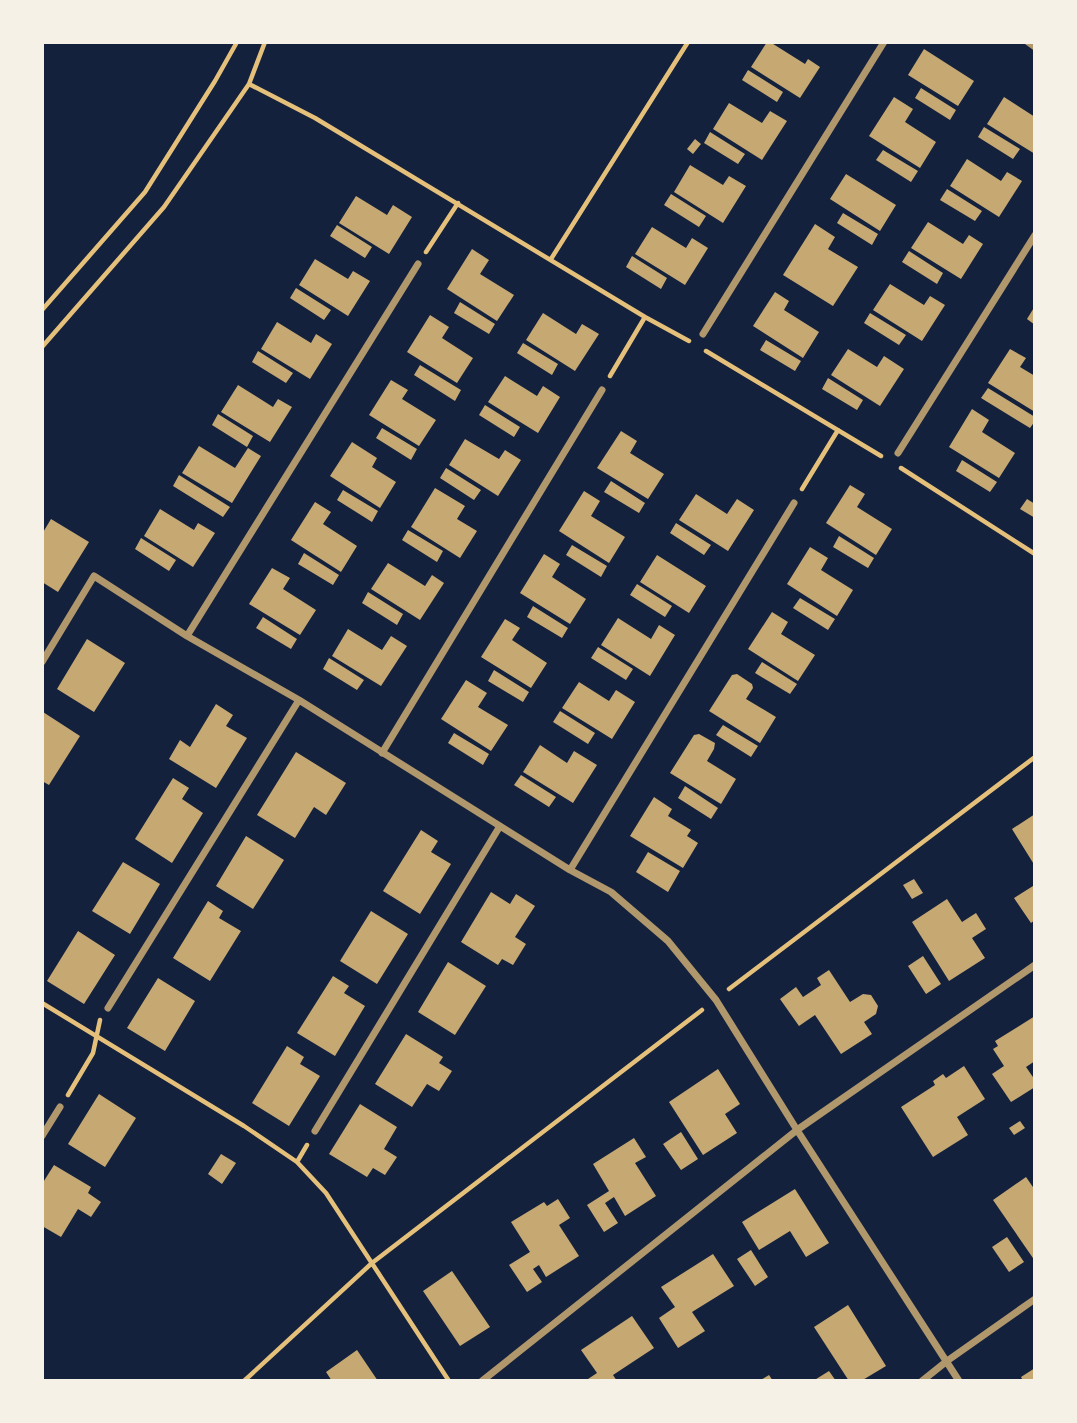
<svg xmlns="http://www.w3.org/2000/svg" width="1077" height="1423" font-family="'PT Sans',sans-serif">
  <style>
    .building { fill: #c6a872 }
    .lines { fill: none; stroke-linecap: round; stroke-linejoin: round }
    .path { stroke: #e5c07b; stroke-width: 4.5 }
    .minor { stroke: #b1986c; stroke-width: 7 }
  </style>
  <rect width="100%" height="100%" fill="#14213d"/>
  <path class="building" d="M767,42H770L805,64L808,59L820,67L800,98L751,67Z
    M924,49L974,81L958,106L908,75Z
    M748,70L783,92L777,102L742,80Z
    M921,88L956,110L950,120L915,98Z
    M894,97L913,109L905,122L936,142L920,168L869,136Z
    M1004,97L1035,117V154L987,124Z
    M729,103L762,123L770,111L787,121L762,160L713,129Z
    M984,127L1020,149L1013,159L978,137Z
    M710,132L745,154L738,164L704,143Z
    M695,139L701,144L693,154L687,149Z
    M883,150L918,171L911,182L876,160Z
    M967,159L1001,181L1007,172L1022,181L999,217L950,186Z
    M690,165L723,185L729,176L746,186L723,223L674,192Z
    M846,174L896,205L880,231L830,199Z
    M947,189L982,211L975,221L940,200Z
    M671,194L706,216L699,227L664,205Z
    M356,196L387,215L393,205L412,217L389,254L339,223Z
    M843,213L878,234L872,245L837,223Z
    M928,222L963,244L969,235L983,244L961,279L911,248Z
    M815,224L835,237L828,249L858,267L833,306L783,275Z
    M337,225L372,247L365,258L330,236Z
    M652,227L686,248L692,238L708,248L685,285L635,254Z
    M472,249L489,260L480,274L514,295L497,321L447,289Z
    M909,251L943,273L937,284L902,262Z
    M632,256L667,278L661,289L626,267Z
    M315,259L348,279L353,271L370,281L348,316L299,285Z
    M890,284L924,305L930,296L945,305L922,341L873,310Z
    M296,288L331,310L324,320L290,298Z
    M775,292L789,301L784,310L819,332L803,358L753,326Z
    M460,302L495,324L489,334L454,313Z
    M1035,306V325L1027,319Z
    M543,313L576,334L582,324L599,334L575,371L526,340Z
    M870,313L906,335L899,345L864,323Z
    M430,315L449,327L442,338L473,358L457,383L407,352Z
    M277,322L311,343L316,334L332,344L310,379L261,349Z
    M766,340L801,361L795,371L760,350Z
    M523,343L558,364L552,375L517,353Z
    M848,349L877,367L884,356L904,369L880,406L831,375Z
    M1010,349L1026,358L1020,367L1035,376V412L988,383Z
    M258,351L293,373L286,383L252,362Z
    M420,365L461,390L455,401L414,375Z
    M505,376L537,396L543,386L560,397L538,433L488,402Z
    M828,378L863,400L857,410L822,389Z
    M391,380L408,390L402,399L436,420L419,446L369,415Z
    M238,385L273,407L278,399L292,407L270,442L221,412Z
    M988,388L1035,417V421L1030,428L981,398Z
    M485,405L520,427L514,437L479,415Z
    M972,409L989,420L982,432L1015,453L999,478L949,447Z
    M218,414L253,436L247,447L212,425Z
    M382,428L417,449L411,460L376,438Z
    M621,431L637,441L630,453L664,474L648,499L597,468Z
    M465,439L499,459L505,450L521,460L498,496L449,465Z
    M352,442L377,458L372,467L396,482L380,508L330,476Z
    M199,446L235,468L248,448L261,456L232,503L182,473Z
    M962,460L997,482L990,492L956,471Z
    M446,468L481,490L474,500L440,478Z
    M179,475L230,507L223,517L173,486Z
    M611,481L645,503L639,513L604,492Z
    M850,485L865,494L857,507L892,529L876,555L826,523Z
    M435,488L465,506L457,519L477,531L460,558L411,527Z
    M343,490L378,511L372,522L337,500Z
    M584,491L600,501L591,516L625,537L609,563L559,531Z
    M696,494L727,514L737,499L754,510L728,551L679,520Z
    M1027,499L1035,504V518L1020,509Z
    M315,502L331,512L323,524L357,546L341,572L291,540Z
    M160,509L194,530L198,523L215,533L193,567L144,536Z
    M51,519L89,542L58,592L42,582V534Z
    M676,523L711,545L704,555L670,533Z
    M408,530L443,551L437,562L402,540Z
    M839,536L874,558L868,568L833,547Z
    M141,538L176,560L169,571L135,549Z
    M572,545L607,566L601,577L566,555Z
    M810,547L828,558L821,570L853,590L837,616L787,584Z
    M304,553L339,575L333,585L298,564Z
    M544,554L560,564L552,577L586,599L570,624L520,593Z
    M657,555L706,586L689,613L640,582Z
    M388,563L425,586L432,575L444,583L420,620L371,589Z
    M272,568L290,578L283,589L316,610L300,635L249,604Z
    M637,584L672,606L665,617L630,595Z
    M368,592L403,614L397,625L362,603Z
    M800,598L835,619L828,630L793,608Z
    M533,606L568,628L562,638L527,617Z
    M772,612L788,622L781,634L815,655L798,681L748,649Z
    M263,617L297,639L291,649L256,628Z
    M618,618L651,639L659,625L675,635L650,676L601,645Z
    M505,619L520,628L512,640L547,663L531,688L481,657Z
    M348,629L382,650L391,636L407,646L381,686L332,656Z
    M87,639L125,663L94,712L57,689Z
    M598,647L633,669L626,680L591,658Z
    M329,658L364,680L357,690L323,669Z
    M762,662L797,684L790,694L755,673Z
    M494,670L529,692L523,702L488,681Z
    M737,674L752,684L753,688L746,699L776,717L760,743L709,711L732,675Z
    M466,680L487,693L478,707L508,725L491,751L441,719Z
    M579,682L609,701L616,690L635,702L612,739L562,708Z
    M216,704L233,715L226,726L247,738L216,788L169,759L180,740L190,747Z
    M560,711L595,733L588,744L553,722Z
    M43,712L80,736L49,785L42,781Z
    M723,725L758,746L751,757L716,735Z
    M454,733L489,754L483,765L448,743Z
    M699,734L715,743L714,749L707,761L736,779L721,804L670,773L694,735Z
    M540,745L567,763L574,751L597,765L573,803L523,772Z
    M296,752L346,783L326,815L314,807L295,838L257,815Z
    M521,775L556,797L549,807L514,785Z
    M173,778L189,788L182,799L203,813L172,863L135,839Z
    M685,786L718,808L711,819L678,798Z
    M654,797L672,809L668,816L691,830L687,836L698,843L683,868L630,836Z
    M1035,814V866L1012,829Z
    M421,830L438,841L431,852L451,864L420,914L383,891Z
    M246,836L284,860L253,909L216,886Z
    M648,852L680,871L668,892L636,872Z
    M123,862L160,884L130,934L92,911Z
    M914,879L923,893L912,899L903,885Z
    M1033,886L1035,889V920L1031,923L1014,898Z
    M491,892L510,904L516,894L535,906L515,937L526,944L513,965L502,959L498,965L461,942Z
    M947,899L962,922L976,913L986,929L972,938L985,958L949,981L912,922Z
    M208,901L223,911L219,918L241,931L210,981L173,958Z
    M371,911L408,934L377,984L340,961Z
    M78,931L115,955L84,1004L47,981Z
    M923,956L941,984L926,994L908,966Z
    M448,962L486,986L455,1035L418,1012Z
    M829,970L850,1002L863,994L871,995L878,1006L876,1014L864,1022L872,1034L841,1054L815,1015L799,1026L780,999L796,987L803,997L821,985L817,978Z
    M333,976L349,986L344,993L365,1006L335,1056L297,1033Z
    M158,978L195,1001L165,1051L127,1028Z
    M1035,1016V1061L1026,1067L1035,1080V1087L1011,1102L992,1074L1004,1066L993,1049L998,1046L995,1041Z
    M406,1034L443,1057L439,1063L452,1071L439,1091L427,1084L412,1107L375,1084Z
    M287,1046L304,1057L300,1064L320,1076L289,1126L252,1103Z
    M964,1066L985,1099L957,1117L968,1135L933,1157L901,1107L935,1085L933,1081L943,1074L946,1078Z
    M718,1069L740,1104L725,1114L737,1133L703,1155L669,1102Z
    M99,1094L136,1118L105,1167L68,1144Z
    M360,1104L397,1127L384,1149L397,1157L385,1175L373,1168L367,1177L329,1154Z
    M1020,1121L1025,1128L1014,1135L1009,1128Z
    M681,1132L698,1159L681,1170L663,1144Z
    M634,1138L646,1157L635,1163L656,1196L625,1216L614,1197L605,1203L618,1223L604,1232L587,1205L609,1191L593,1164Z
    M221,1154L236,1163L222,1184L208,1174Z
    M54,1165L91,1187L88,1193L101,1202L91,1217L78,1209L61,1237L42,1226V1184Z
    M1026,1177L1035,1190V1261L993,1200Z
    M795,1189L829,1243L806,1257L790,1231L759,1250L742,1222Z
    M558,1199L570,1218L559,1225L579,1256L546,1277L539,1265L533,1269L542,1282L527,1292L509,1265L530,1252L511,1222L544,1202L547,1206Z
    M1007,1237L1024,1262L1009,1272L992,1247Z
    M751,1250L768,1277L755,1286L737,1259Z
    M713,1254L734,1286L692,1312L705,1331L678,1348L659,1318L675,1307L661,1287Z
    M452,1271L490,1327L460,1346L423,1291Z
    M848,1305L886,1366L861,1381H849L814,1327Z
    M632,1316L654,1348L613,1375L617,1381H585L597,1373L581,1350Z
    M357,1350L378,1381H332L326,1372Z
    M1035,1368V1381H1023L1021,1377Z
    M829,1371L836,1381H813Z
    M769,1375L773,1381H759Z"/>
  <g class="lines">
    <path class="path" d="M249,84L315,118L645,317L689,341
      M426,252L458,203
      M551,259L688,42
      M42,310L145,192L215,81L237,42
      M42,347L164,207L249,84L265,42
      M706,351L881,456
      M610,376L645,317
      M901,468L1035,554
      M802,489L838,430
      M729,989L1035,757
      M42,1003L244,1126L297,1162L326,1193L449,1381
      M68,1095L93,1053L100,1020
      M297,1162L307,1145
      M244,1381L372,1263L702,1010"/>
    <path class="minor" d="M1028,42L1035,47
      M703,334L884,42
      M898,453L1035,235
      M187,636L418,264
      M42,662L94,576L187,636L299,700L570,870L611,892L668,941L716,1000L797,1130L959,1381
      M382,753L602,390
      M570,870L794,503
      M108,1008L299,700
      M315,1131L500,826
      M42,1136L60,1107
      M482,1381L797,1130L1035,965
      M922,1381L947,1361L1035,1299"/>
  </g>
  <rect width="1077" height="1423" fill="none" stroke="#f6f1e7" stroke-width="88"/>
</svg>
